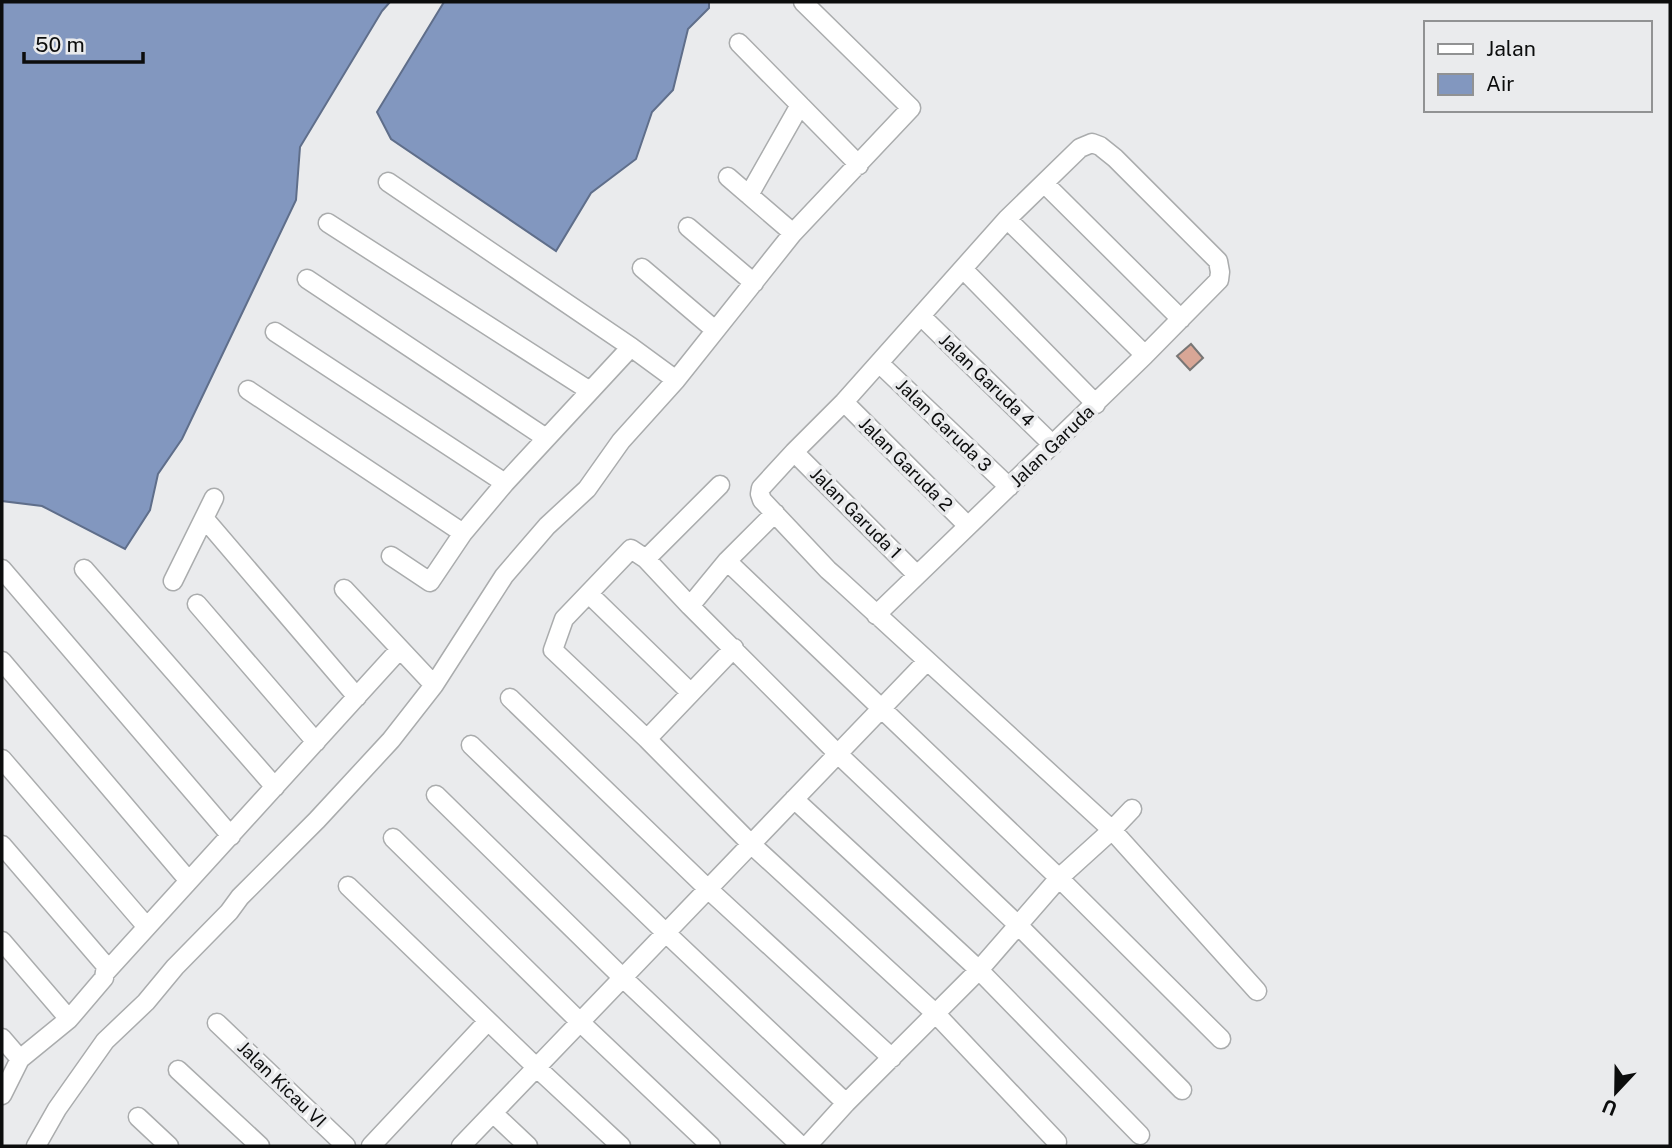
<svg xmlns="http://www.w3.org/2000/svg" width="1672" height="1148" font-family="'Public Sans',sans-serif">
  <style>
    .water { fill: #8297bf; stroke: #5f6e8a; stroke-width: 2 }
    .building { fill: #d8a696; stroke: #787675; stroke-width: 2 }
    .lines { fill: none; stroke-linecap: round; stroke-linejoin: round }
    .minor-casing { stroke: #aaacad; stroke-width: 21 }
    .minor { stroke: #fff; stroke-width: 18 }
    .labels { text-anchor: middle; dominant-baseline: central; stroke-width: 7; stroke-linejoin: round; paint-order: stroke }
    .street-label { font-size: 18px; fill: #0c0d0d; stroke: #eaebed }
  </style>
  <rect width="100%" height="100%" fill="#eaebed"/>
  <path class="water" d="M2,2H390L382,11L300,147L296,200L182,439L158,474L150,510L125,549L42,506L2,501Z
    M444,2H709V8L688,29L673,90L652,112L636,159L591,193L556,251L391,139L377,112Z"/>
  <path class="building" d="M1191,344L1203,358L1190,370L1177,356Z"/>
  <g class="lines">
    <g class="minor-casing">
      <path id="minor" d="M739,43L859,165
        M728,177L793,233
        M388,182L631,347L676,380
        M1044,183L1181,319
        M749,195L800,105
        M1007,219L1145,355
        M328,223L590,391
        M688,227L754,283
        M642,268L715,330
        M963,269L1096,404
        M307,279L546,438
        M921,316L1053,445
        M275,332L505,483
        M879,363L1009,487
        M248,390L463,533
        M844,402L968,526
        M794,452L917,575
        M204,518L357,697
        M391,556L430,582L463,533L505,483L631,347
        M646,559L720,485
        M727,561L1059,878L1221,1039
        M2,569L231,836
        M84,569L275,787
        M173,581L214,498
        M344,589L434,685
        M589,594L691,693
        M197,604L316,742
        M690,606L727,561L775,513
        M876,615L1145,355L1219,280L1220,272L1218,261L1115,158L1100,146L1092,143L1080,148L1007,219L844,402L794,452L761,488L760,494L762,500L828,570L836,577L1112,830L1257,991
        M2,661L189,881
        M510,698L708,889L892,1058
        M647,739L734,648
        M471,745L666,933L846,1103
        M2,759L147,927
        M436,795L623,978L801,1146
        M794,799L979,970L1140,1135
        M393,838L580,1022L711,1146
        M2,845L106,966L104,978L69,1019L20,1059L2,1095
        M348,886L536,1067L621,1146
        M2,941L69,1019
        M106,972L400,649
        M217,1023L346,1146
        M2,1038L20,1059
        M178,1070L260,1146
        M493,1113L528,1146
        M138,1117L169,1146
        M1057,1142L936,1014L751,844L647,739L553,650L564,619L631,549L646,559L690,606L838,754L1019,926L1182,1090
        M36,1146L57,1109L105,1041L146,1002L175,967L229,912L240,897L317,820L391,740L434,685L504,576L547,526L587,489L621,441L676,380L793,233L911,108L803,2
        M371,1146L488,1021
        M461,1146L927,661
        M807,1146L846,1103L979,970L1059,878L1112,830L1132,809"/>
    </g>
    <use href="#minor" class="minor"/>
  </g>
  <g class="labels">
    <g class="street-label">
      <text transform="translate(987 380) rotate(44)">Jalan Garuda 4</text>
      <text transform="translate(944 425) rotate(44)">Jalan Garuda 3</text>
      <text transform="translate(1052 446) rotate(-44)">Jalan Garuda</text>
      <text transform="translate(906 464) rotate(45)">Jalan Garuda 2</text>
      <text transform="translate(856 513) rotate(45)">Jalan Garuda 1</text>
      <text transform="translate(282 1084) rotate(44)">Jalan Kicau VI</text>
    </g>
  </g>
  <rect width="1672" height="1148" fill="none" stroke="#0c0d0d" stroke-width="7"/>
  <rect x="1424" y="21" width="228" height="91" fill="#eaebed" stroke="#919293" stroke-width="2"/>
  <rect x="1438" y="44" width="35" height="10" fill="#ffffff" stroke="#919293" stroke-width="2"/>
  <text x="1486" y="56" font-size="21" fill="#0c0d0d">Jalan</text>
  <rect x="1438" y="74" width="35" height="21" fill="#8297bf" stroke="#919293" stroke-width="2"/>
  <text x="1486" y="91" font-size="21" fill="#0c0d0d">Air</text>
  <g transform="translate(1616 1092) rotate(202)" stroke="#eaebed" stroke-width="5" paint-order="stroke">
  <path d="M0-5L12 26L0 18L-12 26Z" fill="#0c0d0d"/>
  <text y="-10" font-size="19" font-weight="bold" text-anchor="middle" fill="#0c0d0d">U</text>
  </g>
  <path d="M24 52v10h119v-10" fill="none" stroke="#0c0d0d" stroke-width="3.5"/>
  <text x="35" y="52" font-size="21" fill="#0c0d0d" stroke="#eaebed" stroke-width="5" paint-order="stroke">50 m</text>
</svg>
